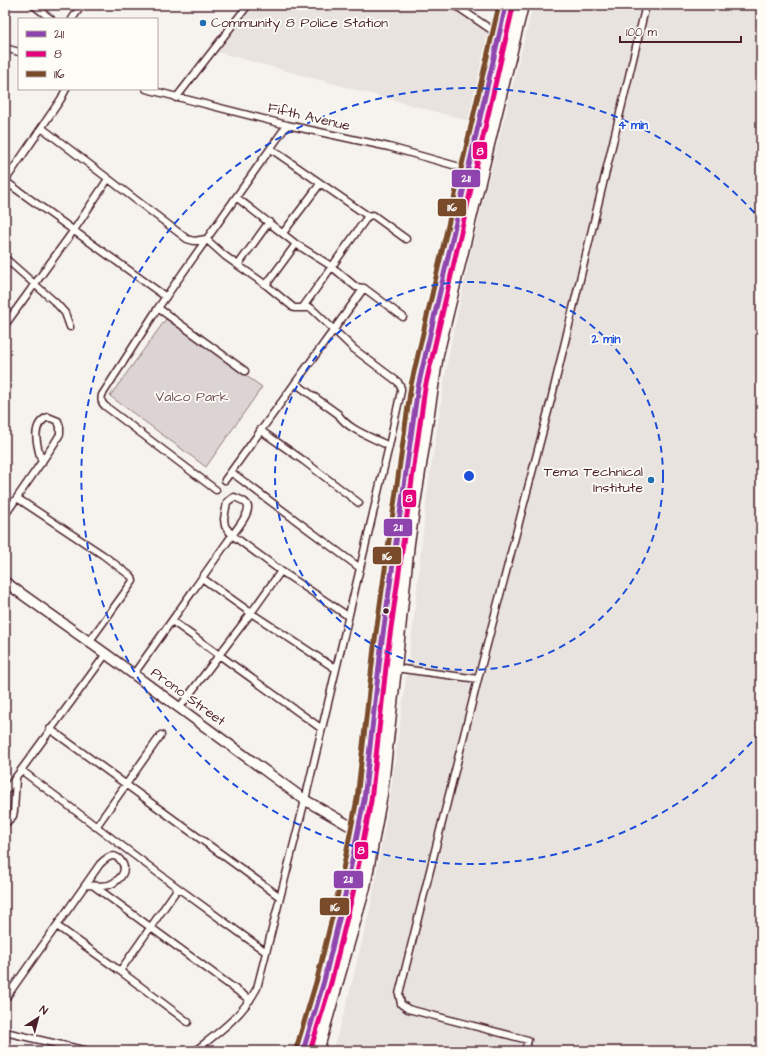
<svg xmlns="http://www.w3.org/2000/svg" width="766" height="1056" font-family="'Architects Daughter',sans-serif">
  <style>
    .built { fill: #e9e3e0 }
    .green { fill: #dcd4d2; stroke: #937a7e }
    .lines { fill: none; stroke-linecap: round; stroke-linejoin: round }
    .street-casing { stroke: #4a1f2b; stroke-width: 9 }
    .secondary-casing { stroke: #4a1f2b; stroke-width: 12 }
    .highway-casing { stroke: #4a1f2b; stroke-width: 15 }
    .street { stroke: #fdfcf7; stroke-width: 6 }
    .secondary { stroke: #fdfcf7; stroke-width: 9 }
    .highway { stroke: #fdfcf7; stroke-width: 12 }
    .bus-1-casing { stroke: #fdfcf7; stroke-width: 8 }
    .bus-2-casing { stroke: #fdfcf7; stroke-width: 8 }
    .bus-3-casing { stroke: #fdfcf7; stroke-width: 8 }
    .bus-1 { stroke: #8e44ad; stroke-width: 5 }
    .bus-2 { stroke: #e5007d; stroke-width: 5 }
    .bus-3 { stroke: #7a4b2a; stroke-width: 5 }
    .ring { fill: none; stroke: #1d4ed8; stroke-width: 2; stroke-dasharray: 7 5 }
    .poi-dot { fill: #1f6fb2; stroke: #fdfcf7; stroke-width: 1.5 }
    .bus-dot { fill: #4a1f2b; stroke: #fdfcf7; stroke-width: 1.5 }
    .labels { text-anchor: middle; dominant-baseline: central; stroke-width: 3.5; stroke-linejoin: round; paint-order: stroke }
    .poi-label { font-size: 14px; fill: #4a1f2b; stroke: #fdfcf7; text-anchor: start }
    .street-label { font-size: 14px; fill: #4a1f2b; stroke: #fdfcf7 }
    .park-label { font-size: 14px; fill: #6e4c55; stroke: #fdfcf7 }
    .centre { fill: #1d4ed8; stroke: #fdfcf7; stroke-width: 2 }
    .ring-label { font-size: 12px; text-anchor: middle; font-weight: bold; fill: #1d4ed8; stroke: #fdfcf7; stroke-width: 3.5; stroke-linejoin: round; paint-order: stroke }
    .line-badge { stroke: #fdfcf7; stroke-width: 1.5 }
    .badge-label { font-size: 11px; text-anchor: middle; font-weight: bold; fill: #fff }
  </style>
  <rect width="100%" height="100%" fill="#f6f3ef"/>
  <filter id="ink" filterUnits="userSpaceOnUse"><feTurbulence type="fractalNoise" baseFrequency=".025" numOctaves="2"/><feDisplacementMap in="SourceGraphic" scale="8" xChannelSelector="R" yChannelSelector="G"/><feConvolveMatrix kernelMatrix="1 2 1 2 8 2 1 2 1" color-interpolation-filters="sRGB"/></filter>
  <g filter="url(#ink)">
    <path class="built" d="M253,5H451L494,35L473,122L217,52Z
      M533,5H761V1051H332L345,1010L371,905L391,790L413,625L427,493L448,358L473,241Z"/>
    <path class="green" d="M166,319L262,387L206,467L110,396Z"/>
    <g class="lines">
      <g class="street-casing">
        <path id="street" d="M33,5L51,19
          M455,5L499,35
          M72,19L82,5
          M5,48L19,52
          M66,89L61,99L5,181L166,297
          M146,89L287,125L389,147L467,169
          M176,98L248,5
          M42,128L187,239L194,241L206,239L225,256L266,285L294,308H311L354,349L398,382L401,388V391L389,446
          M271,149L368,216L373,215L406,239
          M236,197L296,244L331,266L356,287L364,288L403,317
          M283,233L320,184
          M5,258L56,303L65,313L70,327
          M238,265L269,222
          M266,285L296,244
          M303,307L368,216
          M158,308L245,371
          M5,325L74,230L108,179
          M260,430L304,461L359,503
          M231,472L360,568
          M225,480L364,288
          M216,490L105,406C101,402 101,400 102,395L158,308L287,125
          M17,498L103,555L132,577L133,581L89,642
          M5,515L54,444L60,434V427L58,421L48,417C29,425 38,448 42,463
          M202,578L251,613L336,669
          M172,621L322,729
          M395,668L478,679
          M133,675C165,631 196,586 228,541C233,533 249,516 248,507C247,501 239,499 234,497L227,502L224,519L225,526L232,535L281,571L348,616
          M179,708L251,613L281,571
          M50,729L280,897
          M21,770L178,888L266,952
          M5,792L106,654
          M5,824L13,816L14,811L16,778
          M96,827L161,735
          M94,886L250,1000
          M178,888L120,971L188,1022
          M57,926L120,971
          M5,999L100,864C103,861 108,856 113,856C116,856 120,859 121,861C129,871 119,881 109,885C102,887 94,885 86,885
          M5,1032L88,1051
          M195,1051C218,1033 243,1015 257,988L305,800L389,446C372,437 348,430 338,414L295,383
          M525,1051L528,1040L408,1009L401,1004L399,994L478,679L551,400L646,5"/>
      </g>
      <g class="secondary-casing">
        <path id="secondary" d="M5,582L106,654L305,800L357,830"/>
      </g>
      <g class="highway-casing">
        <path id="highway" d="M303,1051L324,981L346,891L364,800L381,648L418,387L506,5
          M317,1051L364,887L381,794L395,668L408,543L437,354L522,5"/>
      </g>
      <use href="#street" class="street"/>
      <use href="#secondary" class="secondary"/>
      <use href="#highway" class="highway"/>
      <g class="bus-1-casing">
        <path id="bus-1" d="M303,1051L324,981L346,891L364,800L381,648L418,387L506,5"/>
      </g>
      <g class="bus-2-casing">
        <path id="bus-2" d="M310,1051L331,983L353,893L371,801L388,649L425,388L513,7"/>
      </g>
      <g class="bus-3-casing">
        <path id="bus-3" d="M296,1049L317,979L339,889L357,799L374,647L411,385L499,5"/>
      </g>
      <use href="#bus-1" class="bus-1"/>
      <use href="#bus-2" class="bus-2"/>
      <use href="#bus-3" class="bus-3"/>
    </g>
  </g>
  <g class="ring">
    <circle cx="469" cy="476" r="194"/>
    <path d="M760 733A388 388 0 1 1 760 219"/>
  </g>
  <g class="poi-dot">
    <circle cx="203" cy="23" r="4"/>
    <circle cx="651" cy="480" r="4"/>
  </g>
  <circle class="bus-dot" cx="386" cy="611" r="3.5"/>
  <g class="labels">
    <g class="poi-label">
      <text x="211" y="23">Community 8 Police Station</text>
      <text x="643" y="472" text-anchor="end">Tema Technical<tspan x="643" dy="16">Institute</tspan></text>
    </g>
    <g class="street-label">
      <text transform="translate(309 117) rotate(13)">Fifth Avenue</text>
      <text transform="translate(188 697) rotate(36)">Prono Street</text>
    </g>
    <g class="park-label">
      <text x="192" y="397">Valco Park</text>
    </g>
  </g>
  <circle cx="469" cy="476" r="6" class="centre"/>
  <g class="ring-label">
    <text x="633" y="129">4 min</text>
    <text x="606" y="343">2 min</text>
  </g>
  <g class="line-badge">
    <rect x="472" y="141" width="16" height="19" rx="4" fill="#e5007d"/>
    <rect x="451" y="169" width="30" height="19" rx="4" fill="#8e44ad"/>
    <rect x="437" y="198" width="30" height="19" rx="4" fill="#7a4b2a"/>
    <rect x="402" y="489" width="15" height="19" rx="4" fill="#e5007d"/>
    <rect x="383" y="518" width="30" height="19" rx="4" fill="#8e44ad"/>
    <rect x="372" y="546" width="30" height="19" rx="4" fill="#7a4b2a"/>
    <rect x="354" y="841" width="15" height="19" rx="4" fill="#e5007d"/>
    <rect x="333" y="870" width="31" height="19" rx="4" fill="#8e44ad"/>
    <rect x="319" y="897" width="31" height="19" rx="4" fill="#7a4b2a"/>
  </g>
  <g class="badge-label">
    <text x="480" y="155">8</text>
    <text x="466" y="182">211</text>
    <text x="452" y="211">116</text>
    <text x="409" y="502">8</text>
    <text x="398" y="531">211</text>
    <text x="387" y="560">116</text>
    <text x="361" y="854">8</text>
    <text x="348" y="883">211</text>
    <text x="335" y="911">116</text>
  </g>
  <rect width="766" height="1056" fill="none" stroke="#fdfcf7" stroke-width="20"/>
  <rect x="10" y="10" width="746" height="1036" fill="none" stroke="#4a1f2b" stroke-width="1.5" filter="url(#ink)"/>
  <rect x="18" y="18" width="140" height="72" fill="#fdfcf7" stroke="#b5a4a5"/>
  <rect x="26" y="31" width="20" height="6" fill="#8e44ad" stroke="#b5a4a5"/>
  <text x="54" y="38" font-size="12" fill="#4a1f2b">211</text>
  <rect x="26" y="51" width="20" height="6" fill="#e5007d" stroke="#b5a4a5"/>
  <text x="54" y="58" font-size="12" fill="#4a1f2b">8</text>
  <rect x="26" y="71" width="20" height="6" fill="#7a4b2a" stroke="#b5a4a5"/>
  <text x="54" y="78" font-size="12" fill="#4a1f2b">116</text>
  <g transform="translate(38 1018) rotate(36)" stroke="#fdfcf7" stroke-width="3" paint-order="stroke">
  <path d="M0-3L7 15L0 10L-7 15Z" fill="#4a1f2b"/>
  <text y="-6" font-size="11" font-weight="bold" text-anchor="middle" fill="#4a1f2b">N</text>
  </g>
  <path d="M620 36v6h121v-6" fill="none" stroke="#4a1f2b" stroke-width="2"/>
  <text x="626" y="36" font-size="12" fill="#4a1f2b" stroke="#fdfcf7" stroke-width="3" paint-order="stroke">100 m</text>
</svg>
